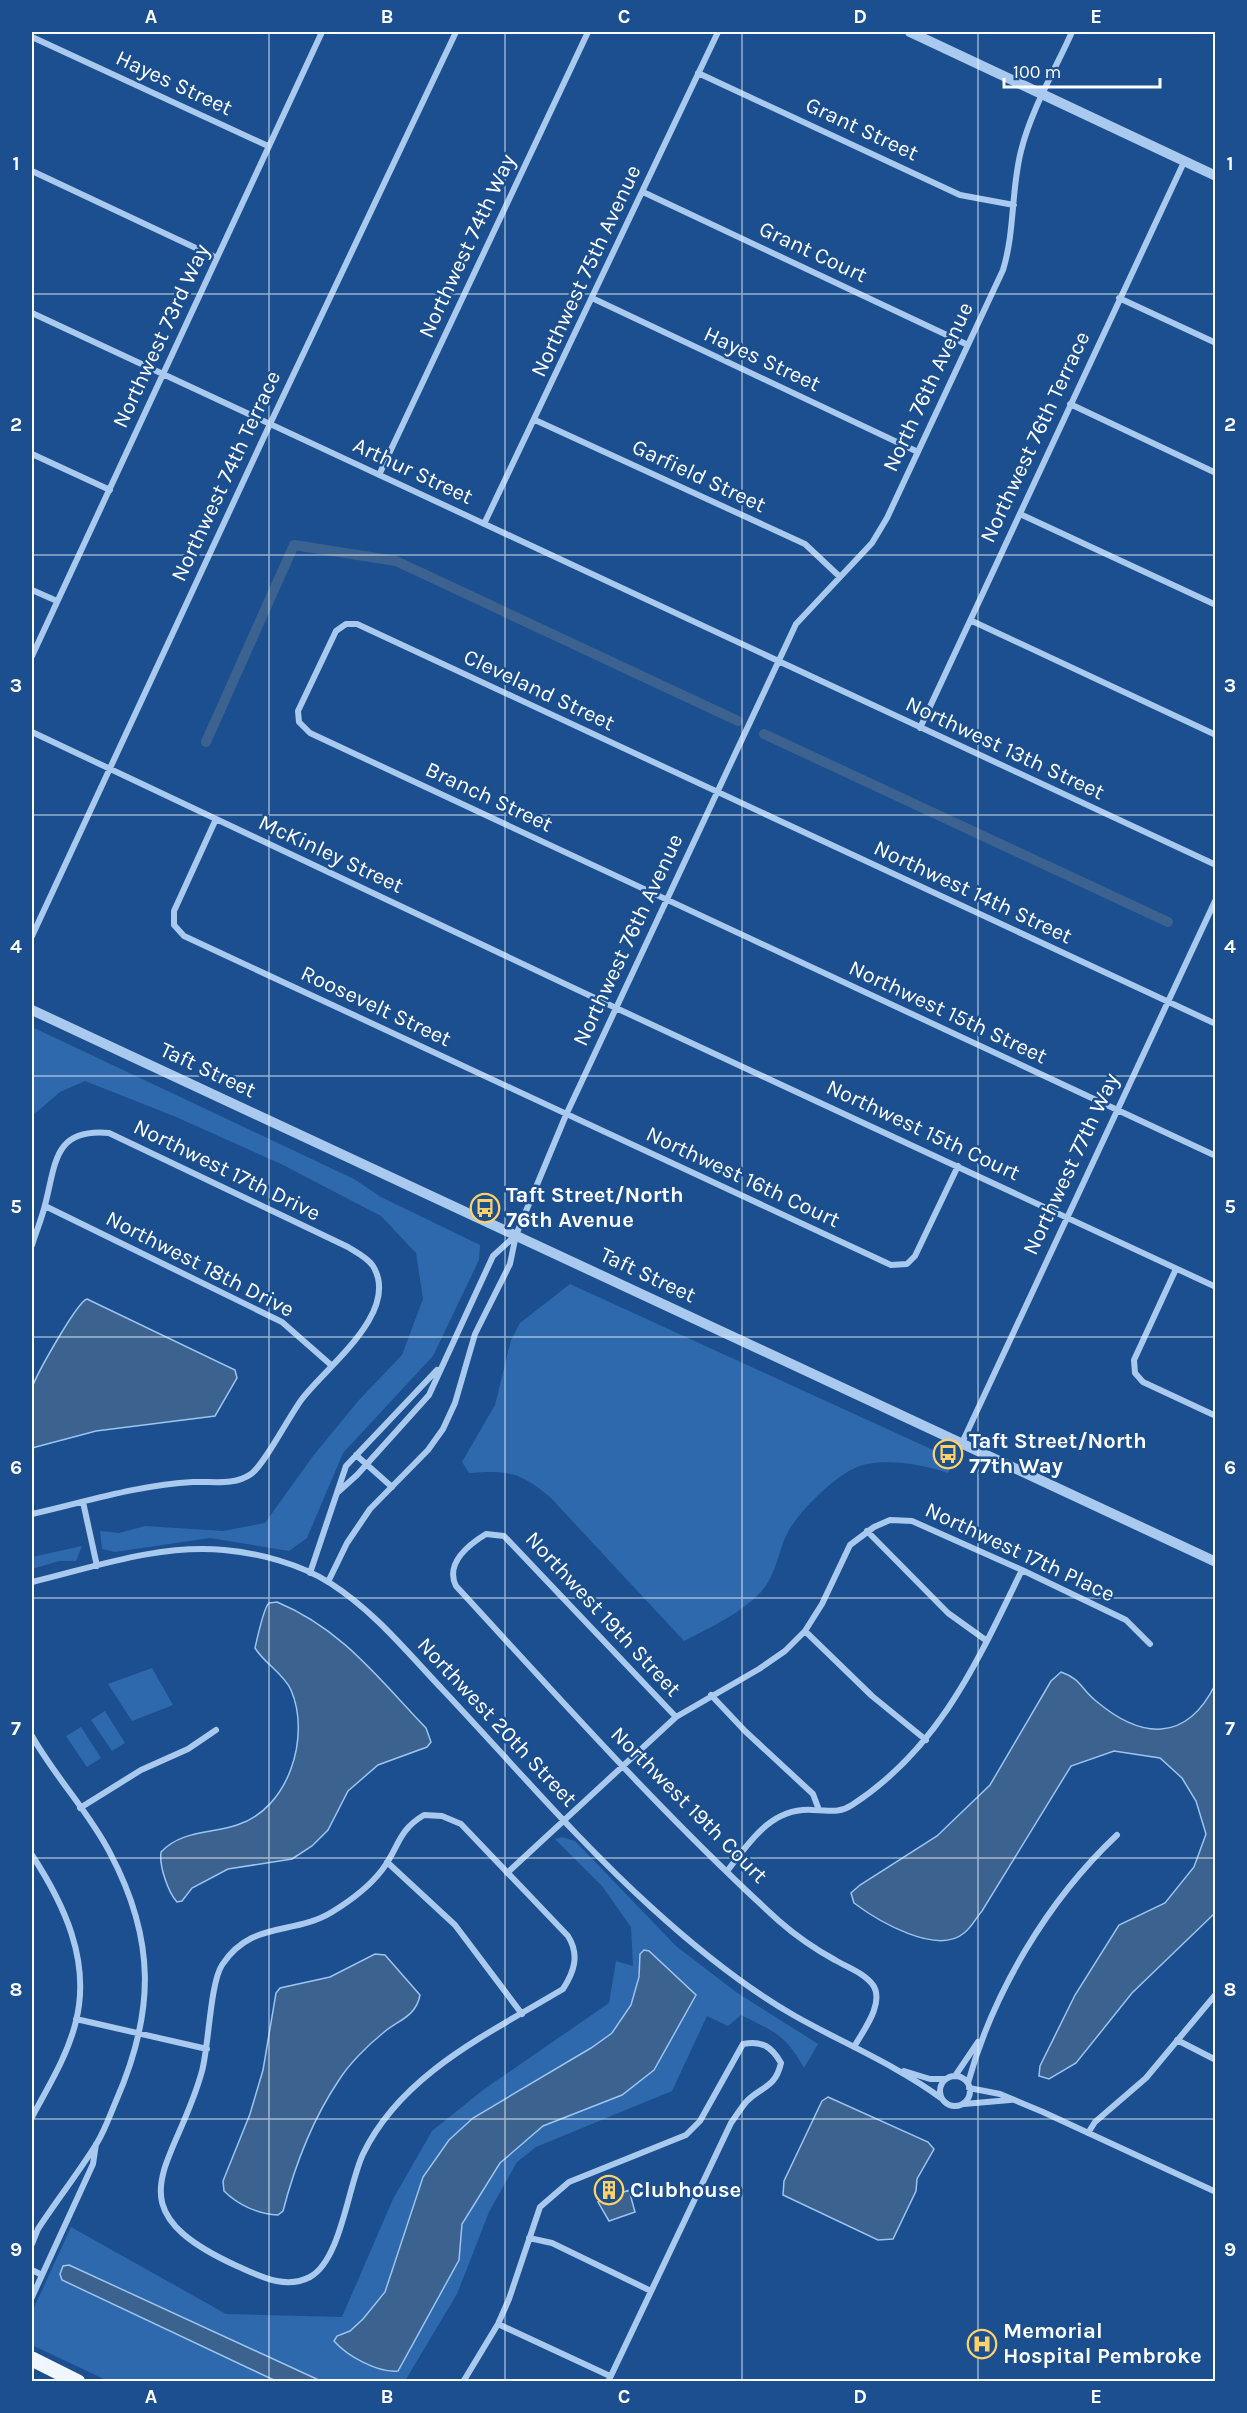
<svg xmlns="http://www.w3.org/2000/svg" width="1247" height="2413" font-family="Karla,sans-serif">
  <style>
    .green { fill: #2e69ad }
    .water { fill: #3c6290; stroke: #9cc4f0; stroke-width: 1.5 }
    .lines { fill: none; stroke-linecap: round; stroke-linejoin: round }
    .canal { stroke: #3c6290; stroke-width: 10 }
    .minor { stroke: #a9c9ee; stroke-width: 6 }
    .tertiary { stroke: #a9c9ee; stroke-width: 10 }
    .primary { stroke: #f0f6ff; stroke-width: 15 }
    .grid { fill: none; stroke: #fff; stroke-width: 1.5; stroke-opacity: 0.55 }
    .labels { text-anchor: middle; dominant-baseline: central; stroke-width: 5; stroke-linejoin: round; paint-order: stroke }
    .street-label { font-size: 22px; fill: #fff; stroke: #1b4f8f }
    .poi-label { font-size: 22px; font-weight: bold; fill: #fff; stroke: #1b4f8f; text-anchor: start }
    .neatline { fill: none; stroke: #fff; stroke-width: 2 }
    .grid-label { font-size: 20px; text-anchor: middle; font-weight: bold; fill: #fff }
  </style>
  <rect width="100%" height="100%" fill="#1b4f8f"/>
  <path class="green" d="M32,1027L354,1179L381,1197L480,1245L479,1260L433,1356L343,1453L307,1538L289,1551L210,1538L115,1552L102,1549L100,1531L119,1533L145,1526L223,1531L265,1523L313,1456L359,1400L402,1355L423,1299L416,1253L381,1216L281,1164L176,1117L85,1081L60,1092L32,1116Z
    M570,1284L955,1460L948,1473C926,1465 891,1459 867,1464C842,1468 802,1508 789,1530C778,1550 777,1574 761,1592C740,1614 711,1627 684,1641L550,1497C519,1472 509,1470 469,1473L462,1462L495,1405L511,1340L520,1323Z
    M82,1546L76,1561H59L32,1569V1557Z
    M152,1668L173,1705L132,1721L108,1684Z
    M105,1711L125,1743L112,1751L91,1720Z
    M81,1727L101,1758L87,1767L66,1736Z
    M562,1837L575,1841L676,1946L736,1992L818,2044L804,2068C785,2034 775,2032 741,2015L728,2026L707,2016L672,2091L536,2147L517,2162L489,2212L457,2294L405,2381H108L34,2346L32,2312L71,2227L226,2314L342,2317L393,2199L432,2131L483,2090L609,2003L616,1961L633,1966L631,1927L602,1886L555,1839Z
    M642,2180L645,2196L636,2200L630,2187Z"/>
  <path class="water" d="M87,1299L235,1370L237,1378L215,1416L96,1431L32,1448C31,1432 28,1402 32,1388C36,1375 77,1302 87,1299Z
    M277,1602C342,1629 378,1678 426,1728L431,1742L427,1747L378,1765L348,1791L328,1830L312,1846L292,1859L228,1869L192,1888L182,1901L177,1902C168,1892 159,1866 161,1852C182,1830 210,1834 237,1825C289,1809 311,1736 291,1690C284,1674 264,1663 255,1648C257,1639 264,1607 269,1603Z
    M1061,1672C1081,1679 1081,1689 1096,1701C1141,1739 1186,1743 1215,1685L1216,1912L1132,1993L1076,2063L1049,2079L1039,2076L1040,2066L1075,1995L1119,1925L1165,1903L1194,1867L1206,1834L1196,1801L1182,1778L1160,1758L1114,1751L1071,1766L982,1911C976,1918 971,1928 964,1933C937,1956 878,1921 854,1903L851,1893L860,1885L937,1836L990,1785L1051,1681Z
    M644,1950L649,1951L696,1995L654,2070L622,2095L543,2126L500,2163L462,2224L459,2260L398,2371C378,2373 347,2356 334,2341L337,2336L350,2331L363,2319L385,2292L423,2177L449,2140L473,2118L591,2048L612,2033L631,2005L639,1977L640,1954Z
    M375,1954L385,1955L420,1995C416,2017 398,2020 383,2033C368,2045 349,2064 339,2080C312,2120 295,2165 283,2211L278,2215C258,2214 238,2205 224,2191L223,2181L250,2114L263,2070L276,1993L280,1988L330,1977Z
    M828,2097L928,2142L934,2149L917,2179L916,2191L893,2239L878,2240L783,2195L784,2181L822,2101Z
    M629,2190L635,2212L609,2221L598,2202Z
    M69,2265L321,2381H276L62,2280L60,2274L63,2266Z"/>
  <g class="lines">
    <path class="canal" d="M764,734L1168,922
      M206,742L294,545L396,561L738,721"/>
    <path class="minor" d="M32,37L268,146
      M698,73L960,195L1014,205
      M32,171L217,258
      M643,192L968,345
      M592,298L918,452
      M1119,298L1216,343
      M32,313L1216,865
      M1070,404L1216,473
      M535,420L805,544L839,576
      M32,454L110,490
      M379,475L588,32
      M1020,514L1216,605
      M484,524L718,32
      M32,590L57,601
      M972,621L1216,735
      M32,656L322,32
      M920,728L1184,162
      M32,732L616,1008L1216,1287
      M216,819L174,911V925L184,936L891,1265L907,1264L915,1256L958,1166
      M32,936L270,424L456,32
      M1216,1024L357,624H346L336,631L298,711L299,722L310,733L1216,1156
      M45,1206L282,1322L331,1365
      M32,1245C36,1232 42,1218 45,1205C56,1164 53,1128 109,1133L348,1247C356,1252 368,1258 373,1266C401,1312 326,1367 302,1399C289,1416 265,1464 251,1474C234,1486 212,1481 193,1482C138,1485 85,1502 32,1514
      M1176,1269L1134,1360L1135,1373L1143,1382L1216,1416
      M961,1445L1216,899
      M356,1455L392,1487
      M337,1493L357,1475L429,1395L493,1256L515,1236
      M83,1502L97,1566
      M867,1531L948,1613L987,1641
      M310,1573L346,1466L437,1370
      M32,1582C94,1567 159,1544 224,1550C259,1553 300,1564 330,1583C374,1611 407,1652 443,1690C512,1763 578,1841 652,1908C696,1948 744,1987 795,2016C843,2043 896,2065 941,2098
      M328,1582L347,1543L370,1509L428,1450L443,1429L455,1403L475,1334L510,1264L516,1235L566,1115L796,624L872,543L887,518L1003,270C1015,231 1011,190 1021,151C1031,110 1055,70 1072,32
      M805,1631L872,1696L926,1740
      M711,1695L745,1731L813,1794L819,1810
      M676,1717L504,1536L486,1534C468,1545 445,1564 456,1586C561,1700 664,1816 779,1921C796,1936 815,1949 835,1960C847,1967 864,1973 873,1985C885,2003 863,2031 854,2047
      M32,1736C55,1777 89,1812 110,1853C156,1940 155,2012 116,2101C110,2115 105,2130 97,2143C79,2172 57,2200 38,2229L32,2244
      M80,1808L141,1770L188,1749L216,1730
      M424,1815L442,1816L461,1824L568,1936C580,1955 574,1972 563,1989C490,2033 402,2073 363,2154C348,2186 341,2260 310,2277C285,2290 260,2276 237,2266C108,2207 176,2167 202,2071C209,2045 210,1984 222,1965C251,1920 293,1936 332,1912C350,1901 369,1887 382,1870C399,1848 397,1831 424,1815Z
      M32,1855C64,1904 91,1961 76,2021C68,2055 48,2087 32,2117
      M387,1862L455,1925L522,2014
      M728,1870C750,1841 772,1807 813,1810C829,1810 838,1814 852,1805C940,1748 978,1660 1022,1570
      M507,1873L676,1717L759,1669L785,1651L805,1631L822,1604L850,1545L874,1527L890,1520L912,1521L1022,1570L1126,1620L1150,1644
      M76,2019L207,2049
      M1177,2040L1216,2060
      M904,2071L930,2079H945
      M940 2091a15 15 0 1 1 30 0a15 15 0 1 1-30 0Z
      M955,2076L978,2042
      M968,2083C993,1992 1048,1900 1117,1835
      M969,2088L1000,2094L1043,2112L1216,2192
      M964,2104L1010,2100
      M1088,2133L1095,2122L1146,2078L1216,1994
      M529,2238L552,2243L651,2291
      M32,2270L42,2275
      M32,2297L93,2164L96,2144
      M498,2324L610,2376
      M463,2382L498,2324L509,2299L540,2207L569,2182L686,2135L700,2121L743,2044C762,2040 772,2047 781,2063C775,2089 761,2086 746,2102C741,2108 736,2116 731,2123L608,2382"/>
    <path class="tertiary" d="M910,32L1216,176
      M32,1010L1216,1562"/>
    <path class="primary" d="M32,2359L78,2382"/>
  </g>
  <path class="grid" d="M269,32V2382M505,32V2382M742,32V2382M978,32V2382M32,294H1216M32,555H1216M32,815H1216M32,1076H1216M32,1337H1216M32,1598H1216M32,1858H1216M32,2119H1216"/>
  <defs>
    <g id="bus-ring" transform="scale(1.5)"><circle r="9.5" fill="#1b4f8f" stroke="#ffd166" stroke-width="1.5"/><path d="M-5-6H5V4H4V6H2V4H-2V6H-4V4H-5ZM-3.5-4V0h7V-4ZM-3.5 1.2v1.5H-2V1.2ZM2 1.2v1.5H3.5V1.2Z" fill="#ffd166"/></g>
    <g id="building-ring" transform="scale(1.5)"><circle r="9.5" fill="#1b4f8f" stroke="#ffd166" stroke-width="1.5"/><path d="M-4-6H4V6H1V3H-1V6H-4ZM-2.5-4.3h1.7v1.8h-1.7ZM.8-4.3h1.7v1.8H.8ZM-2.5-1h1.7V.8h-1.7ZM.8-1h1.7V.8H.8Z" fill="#ffd166"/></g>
    <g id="hospital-ring" transform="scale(1.5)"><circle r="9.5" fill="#1b4f8f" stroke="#ffd166" stroke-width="1.5"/><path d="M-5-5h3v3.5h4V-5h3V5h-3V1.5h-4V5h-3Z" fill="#ffd166"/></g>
  </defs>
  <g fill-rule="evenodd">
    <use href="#bus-ring" x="485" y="1208"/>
    <use href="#bus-ring" x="948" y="1454"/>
    <use href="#building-ring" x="609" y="2190"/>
    <use href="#hospital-ring" x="982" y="2344"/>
  </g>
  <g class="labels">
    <g class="street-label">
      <text transform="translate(174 83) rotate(25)">Hayes Street</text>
      <text transform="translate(862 129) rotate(25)">Grant Street</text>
      <text transform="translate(467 246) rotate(-65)">Northwest 74th Way</text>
      <text transform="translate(813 252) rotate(25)">Grant Court</text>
      <text transform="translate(586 271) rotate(-65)">Northwest 75th Avenue</text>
      <text transform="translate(161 336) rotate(-65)">Northwest 73rd Way</text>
      <text transform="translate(762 359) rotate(25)">Hayes Street</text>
      <text transform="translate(928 387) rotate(-65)">North 76th Avenue</text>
      <text transform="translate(1035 437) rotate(-65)">Northwest 76th Terrace</text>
      <text transform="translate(413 471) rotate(25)">Arthur Street</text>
      <text transform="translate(226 476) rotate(-65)">Northwest 74th Terrace</text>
      <text transform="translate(699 476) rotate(25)">Garfield Street</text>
      <text transform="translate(539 690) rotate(25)">Cleveland Street</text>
      <text transform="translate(1005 748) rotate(25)">Northwest 13th Street</text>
      <text transform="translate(489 797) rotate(25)">Branch Street</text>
      <text transform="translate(331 854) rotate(25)">McKinley Street</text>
      <text transform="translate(973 892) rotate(25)">Northwest 14th Street</text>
      <text transform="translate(628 940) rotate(-65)">Northwest 76th Avenue</text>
      <text transform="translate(376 1006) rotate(25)">Roosevelt Street</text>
      <text transform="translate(948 1012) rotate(25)">Northwest 15th Street</text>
      <text transform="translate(208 1070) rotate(25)">Taft Street</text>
      <text transform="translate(923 1130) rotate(25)">Northwest 15th Court</text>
      <text transform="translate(1071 1164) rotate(-65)">Northwest 77th Way</text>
      <text transform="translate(227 1170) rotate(26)">Northwest 17th Drive</text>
      <text transform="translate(743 1177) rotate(25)">Northwest 16th Court</text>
      <text transform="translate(200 1264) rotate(27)">Northwest 18th Drive</text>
      <text transform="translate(648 1275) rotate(25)">Taft Street</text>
      <text transform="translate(1020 1552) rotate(25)">Northwest 17th Place</text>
      <text transform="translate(603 1614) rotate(47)">Northwest 19th Street</text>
      <text transform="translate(497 1722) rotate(47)">Northwest 20th Street</text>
      <text transform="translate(689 1805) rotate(45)">Northwest 19th Court</text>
    </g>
    <g class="poi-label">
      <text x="506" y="1195">Taft Street/North<tspan x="506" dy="25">76th Avenue</tspan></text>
      <text x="969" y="1441">Taft Street/North<tspan x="969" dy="25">77th Way</tspan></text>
      <text x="630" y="2190">Clubhouse</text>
      <text x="1003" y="2331">Memorial<tspan x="1003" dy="25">Hospital Pembroke</tspan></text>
    </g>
  </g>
  <rect width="1247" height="2413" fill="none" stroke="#1b4f8f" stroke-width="66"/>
  <path d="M1004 78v9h156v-9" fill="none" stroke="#ffffff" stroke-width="3"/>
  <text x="1013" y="78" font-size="18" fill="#ffffff" stroke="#1b4f8f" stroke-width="4.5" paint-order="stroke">100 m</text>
  <rect x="33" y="33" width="1181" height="2347" class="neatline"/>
  <g class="grid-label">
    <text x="151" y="23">A</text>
    <text x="387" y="23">B</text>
    <text x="624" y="23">C</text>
    <text x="860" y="23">D</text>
    <text x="1096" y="23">E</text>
    <text x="16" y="170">1</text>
    <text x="1230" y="170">1</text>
    <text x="16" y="431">2</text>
    <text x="1230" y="431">2</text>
    <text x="16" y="692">3</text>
    <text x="1230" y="692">3</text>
    <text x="16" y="953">4</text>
    <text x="1230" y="953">4</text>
    <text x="16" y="1213">5</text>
    <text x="1230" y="1213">5</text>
    <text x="16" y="1474">6</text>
    <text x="1230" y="1474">6</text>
    <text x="16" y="1735">7</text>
    <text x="1230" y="1735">7</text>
    <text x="16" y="1996">8</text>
    <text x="1230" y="1996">8</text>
    <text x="16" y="2256">9</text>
    <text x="1230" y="2256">9</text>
    <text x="151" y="2403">A</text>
    <text x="387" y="2403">B</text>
    <text x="624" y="2403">C</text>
    <text x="860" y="2403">D</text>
    <text x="1096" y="2403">E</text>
  </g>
</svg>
